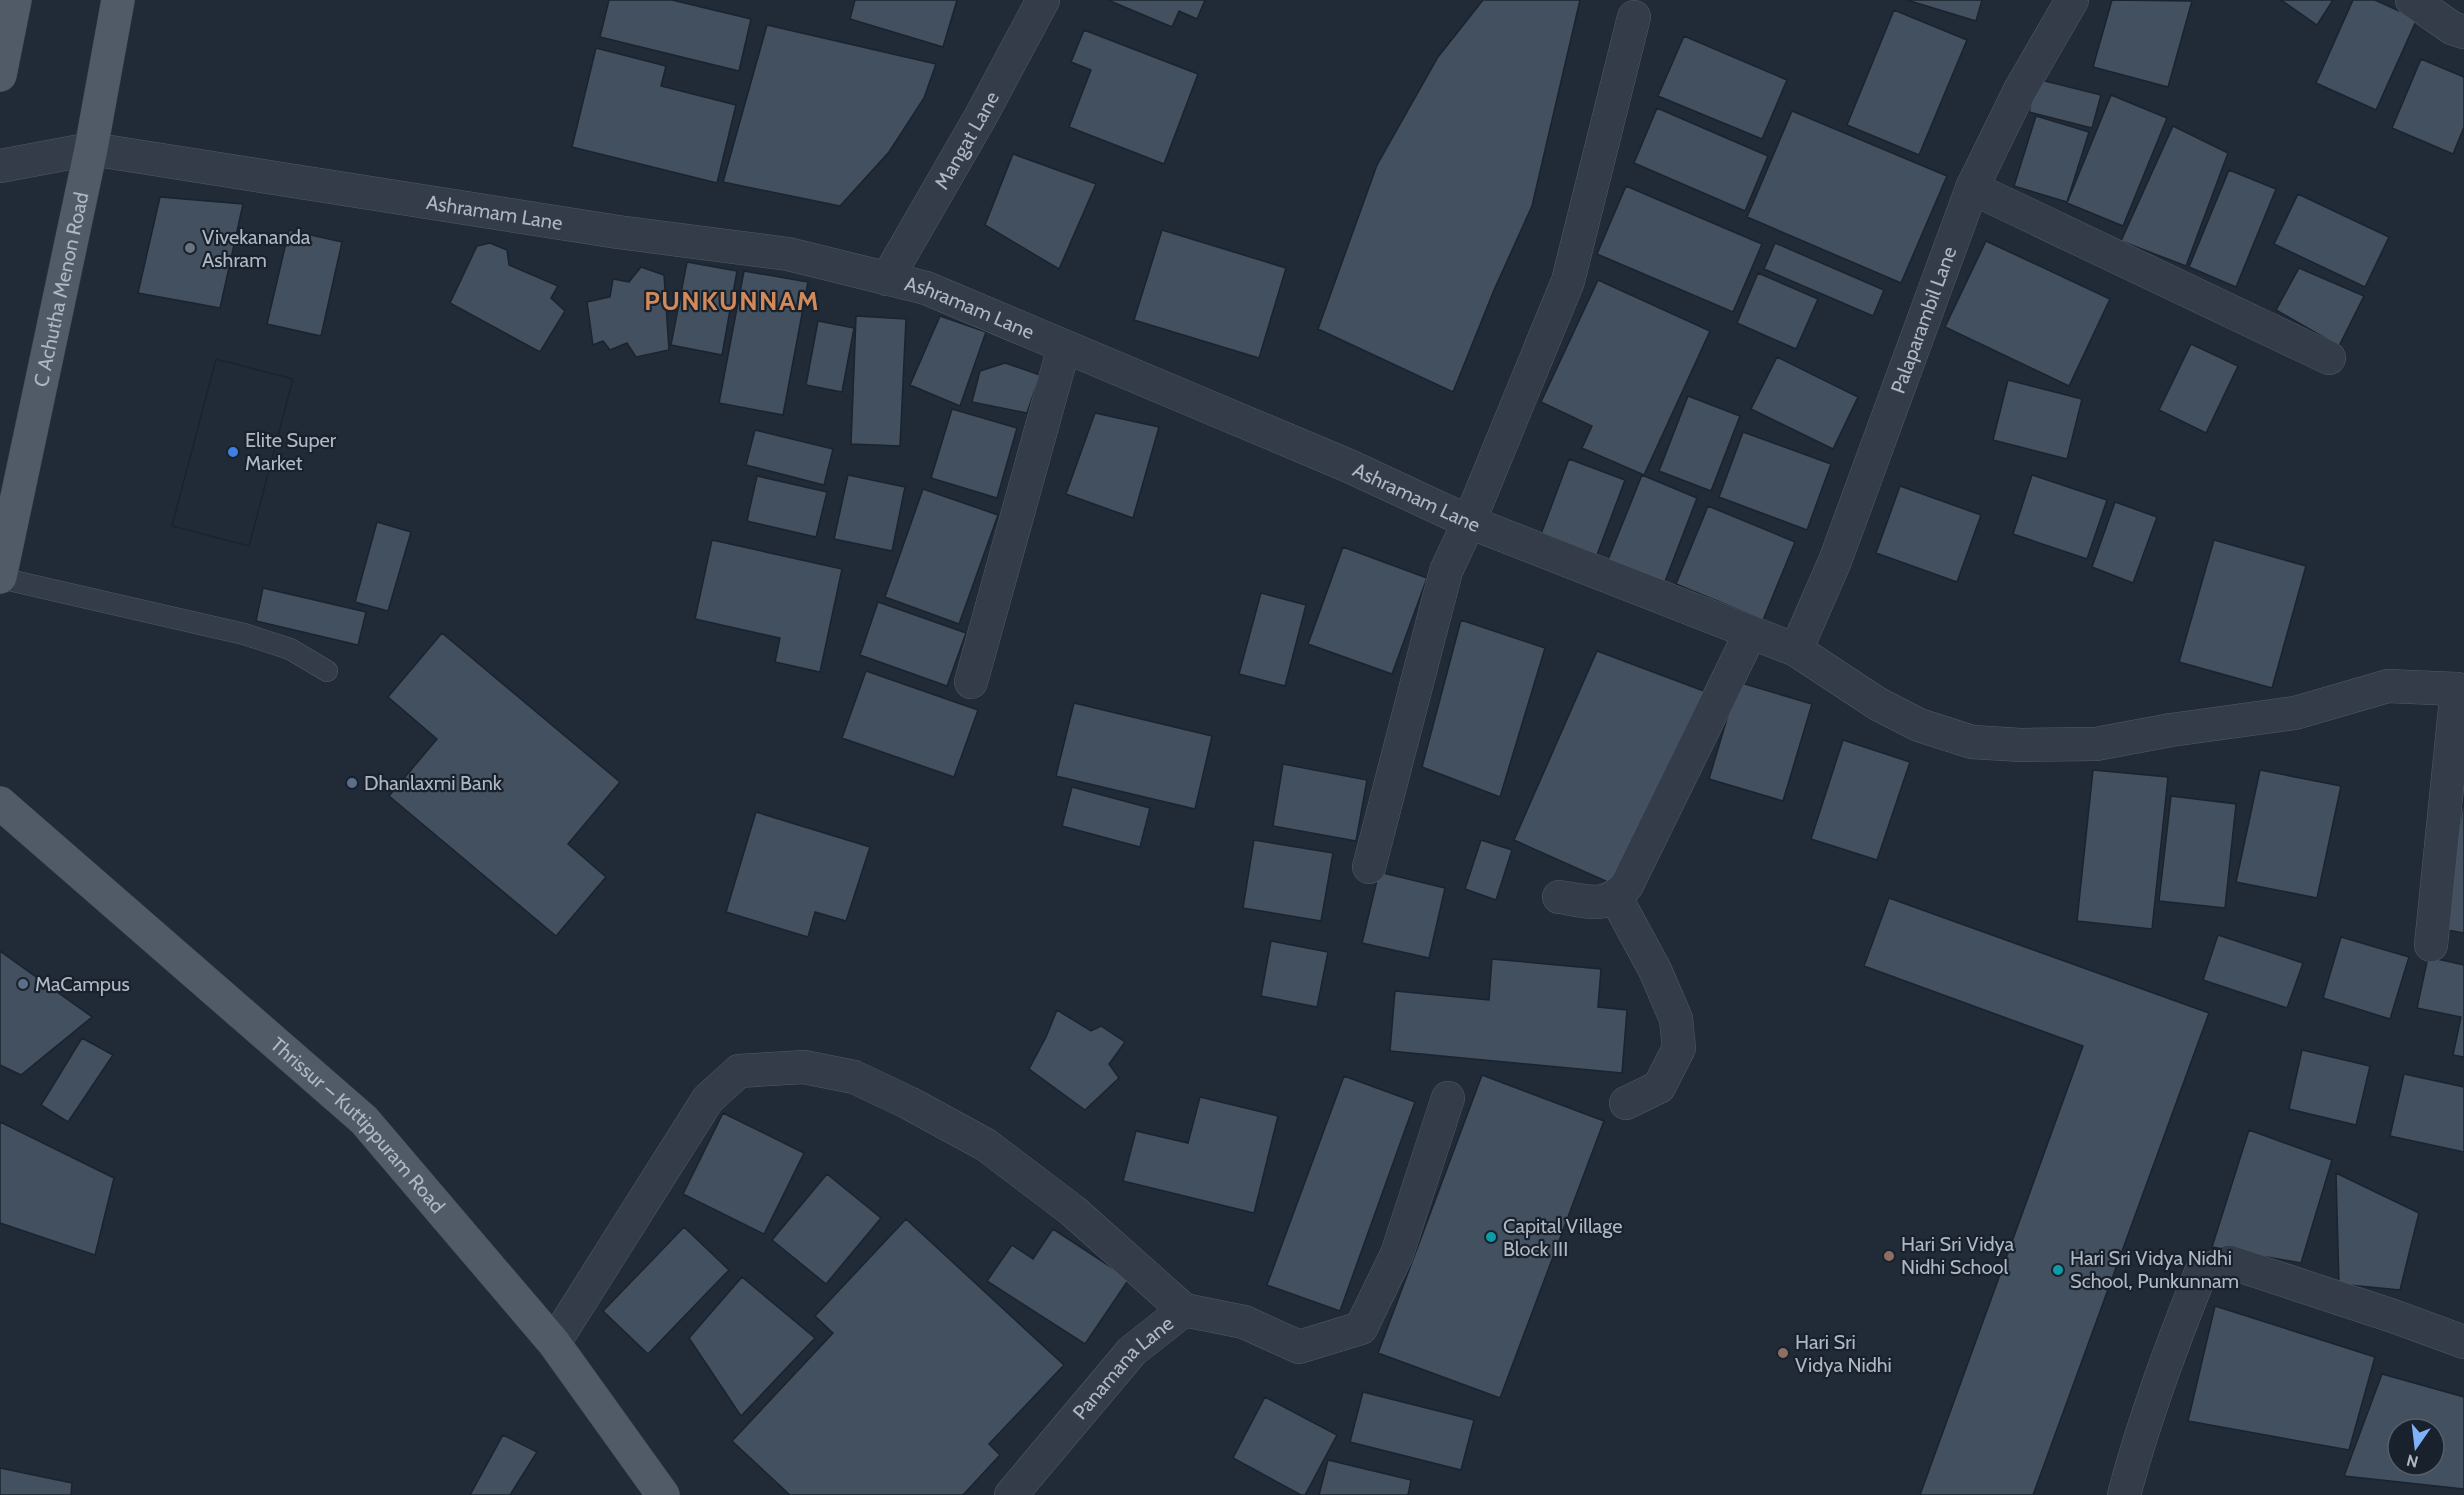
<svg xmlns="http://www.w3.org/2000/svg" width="2464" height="1495" font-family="Cabin,sans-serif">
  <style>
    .building { fill: #43505f; stroke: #1b232e; stroke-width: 1.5; fill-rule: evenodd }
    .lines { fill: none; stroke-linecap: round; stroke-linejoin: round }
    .lane-casing { stroke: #515a65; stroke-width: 22 }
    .street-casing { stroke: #515a65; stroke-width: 34 }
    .primary-casing { stroke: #3d4551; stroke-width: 34 }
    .lane { stroke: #333c48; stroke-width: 21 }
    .street { stroke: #333c48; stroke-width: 33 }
    .primary { stroke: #515b68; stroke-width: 33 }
    .worship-dot { fill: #6b7280; stroke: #19212c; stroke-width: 2 }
    .shop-dot { fill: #3f7fe0; stroke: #19212c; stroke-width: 2 }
    .service-dot { fill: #5c6f8a; stroke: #19212c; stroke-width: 2 }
    .culture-dot { fill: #0f9aa8; stroke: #19212c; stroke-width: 2 }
    .education-dot { fill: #8d6e63; stroke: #19212c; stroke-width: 2 }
    .labels { text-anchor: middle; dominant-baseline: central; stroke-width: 4.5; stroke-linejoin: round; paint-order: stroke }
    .street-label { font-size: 20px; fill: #aeb7c4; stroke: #19212c }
    .poi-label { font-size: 20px; fill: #aeb7c4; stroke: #19212c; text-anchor: start }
    .district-label { font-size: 26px; font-weight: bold; letter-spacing: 1.5px; fill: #d38a5a; stroke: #19212c }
  </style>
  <rect width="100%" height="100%" fill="#202b37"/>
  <path class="building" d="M609,0H672L751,19L739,71L600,37Z
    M855,0H957L943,47L850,19Z
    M1108,0H1205L1197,19L1179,11L1172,27Z
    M1483,0H1580L1532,206L1494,290L1453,392L1318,329L1377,165L1438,57Z
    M1907,0H1982L1976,21Z
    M2112,0L2192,1L2168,87L2093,67Z
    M2281,0H2333L2317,25Z
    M2353,0H2375L2417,19L2376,110L2316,83Z
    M1894,10L1967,40L1919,155L1847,125Z
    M767,25L936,64L924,98L889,152L840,206L723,182Z
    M1084,30L1198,74L1164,164L1069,127L1091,70L1071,62Z
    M1684,36L1787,80L1762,139L1658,96Z
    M596,48L666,66L661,86L736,105L717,183L572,147Z
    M2421,59L2464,77V127L2453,154L2392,128Z
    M2037,79L2101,95L2092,128L2029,112Z
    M2111,95L2167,118L2123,226L2067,203Z
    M1657,108L1768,156L1745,211L1634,163Z
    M1792,111L1947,176L1901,283L1747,217Z
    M2036,116L2089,132L2067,202L2014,186Z
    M2173,126L2228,153L2186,266L2121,241Z
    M1013,154L1096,184L1059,269L985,225Z
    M2229,170L2276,189L2236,287L2189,267Z
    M1626,186L1762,244L1733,312L1597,254Z
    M2298,194L2389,237L2365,287L2274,244Z
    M160,197L243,204L220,308L138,293Z
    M289,230L342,242L321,336L267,324Z
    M1162,230L1286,268L1259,358L1134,320Z
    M1986,241L2110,299L2069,386L1945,327Z
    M490,243L507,250L509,265L558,286L551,298L565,311L540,352L450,303L477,246Z
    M1775,243L1884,290L1873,316L1764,269Z
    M687,262L737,271L722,355L671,345Z
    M641,267L664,275L669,350L636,357L627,343L610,350L603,341L593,345L587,302L610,297L613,279L629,282Z
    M2299,268L2364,296L2339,346L2276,310Z
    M744,271L808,282L783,415L719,403Z
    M1758,273L1818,299L1796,349L1737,323Z
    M1598,280L1710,331L1644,475L1582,448L1592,426L1541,402Z
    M856,316L906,319L900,446L851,444Z
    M940,316L986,332L960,406L910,385Z
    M818,321L854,328L842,392L806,385Z
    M2191,344L2238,366L2206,433L2159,410Z
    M1777,357L1858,397L1833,449L1751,409Z
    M216,359L293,379L249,546L172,526Z
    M216,359L293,379L249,546L172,526Z
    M1005,363L1040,375L1027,413L972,402L980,371Z
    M2008,380L2082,399L2067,459L1993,440Z
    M1688,396L1740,416L1711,491L1659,471Z
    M952,409L1017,428L997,498L931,478Z
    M1095,413L1159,427L1133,518L1066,494Z
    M755,430L833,449L824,485L746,465Z
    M1743,432L1831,464L1807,530L1719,497Z
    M1569,459L1625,480L1597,555L1541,534Z
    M848,475L905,487L892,551L834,539Z
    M1642,475L1697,498L1664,584L1607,562Z
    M2032,475L2107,500L2087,559L2013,534Z
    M757,476L827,492L816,537L747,521Z
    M1900,486L1981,515L1957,582L1876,553Z
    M923,489L998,515L959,624L885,597Z
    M2115,502L2157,517L2133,583L2092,567Z
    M1708,506L1795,542L1763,620L1676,584Z
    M377,522L411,532L388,611L355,602Z
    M712,540L842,569L820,672L775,662L780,638L695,619Z
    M2214,540L2306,566L2272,688L2179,662Z
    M1343,547L1427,578L1392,674L1308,644Z
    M263,588L366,612L358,645L256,621Z
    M1261,593L1306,605L1285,686L1239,674Z
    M878,602L966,633L947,686L860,655Z
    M1461,620L1545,648L1500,797L1422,767Z
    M442,633L620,782L568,844L606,877L556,936L389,796L437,739L388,697Z
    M1597,651L1709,693L1619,887L1514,840Z
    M866,671L978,710L954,777L842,738Z
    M1738,682L1812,704L1783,801L1709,779Z
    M1074,703L1212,736L1195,809L1056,776Z
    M1843,740L1910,762L1877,860L1811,839Z
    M1283,764L1367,780L1356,841L1273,826Z
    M2093,770L2168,777L2152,929L2077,921Z
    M2260,770L2341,786L2317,898L2236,882Z
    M1072,787L1150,808L1140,847L1062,826Z
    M2171,796L2236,804L2225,908L2159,901Z
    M2464,797V933L2442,929Z
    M756,812L870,847L846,921L815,912L808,937L726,912Z
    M1254,840L1333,853L1321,921L1243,908Z
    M1481,840L1512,850L1496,900L1465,889Z
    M1379,872L1445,888L1429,958L1362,943Z
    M1889,898L2209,1013L2033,1495H1920L2083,1046L1864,966Z
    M2218,935L2303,963L2287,1008L2203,980Z
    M2341,937L2409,957L2390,1019L2323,998Z
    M1271,941L1328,952L1317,1007L1261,996Z
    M0,951L92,1017L21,1075L0,1065Z
    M2428,957L2464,965V1057L2453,1055L2461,1017L2417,1008Z
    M1492,959L1601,969L1598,1007L1627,1010L1622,1073L1390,1051L1395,991L1489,1000Z
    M1057,1010L1091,1031L1101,1026L1125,1042L1109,1064L1119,1078L1085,1110L1029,1069L1046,1037Z
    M82,1038L113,1055L68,1122L41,1105Z
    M2302,1050L2370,1066L2356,1125L2289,1109Z
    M2404,1074L2464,1087V1152L2390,1136Z
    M1482,1075L1604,1121L1500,1398L1378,1353Z
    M1344,1076L1415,1102L1340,1311L1267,1285Z
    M1200,1097L1278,1116L1254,1213L1123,1181L1136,1131L1188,1143Z
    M723,1113L804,1153L764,1234L683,1194Z
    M0,1122L114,1178L95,1255L0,1223Z
    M2249,1130L2332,1160L2301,1263L2212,1247Z
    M2336,1173L2419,1213L2400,1290L2339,1284Z
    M827,1174L881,1218L826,1284L772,1240Z
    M906,1219L1064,1365L989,1444L1000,1455L963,1495H790L732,1441L833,1333L815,1316Z
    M684,1227L729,1270L648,1354L603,1311Z
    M1053,1229L1129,1279L1085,1344L987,1281L1012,1245L1033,1259Z
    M742,1277L815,1338L741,1416L689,1338Z
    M2215,1306L2375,1357L2349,1450L2188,1421Z
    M2382,1374L2464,1397V1489L2344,1476ZM2398,1429H2434V1465H2398Z
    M1363,1392L1474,1420L1461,1470L1350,1442Z
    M1265,1397L1337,1435L1305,1495H1301L1233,1458Z
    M503,1435L537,1452L510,1495H470Z
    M1328,1460L1411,1480L1408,1495H1319Z
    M0,1468L72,1483L71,1495H0Z"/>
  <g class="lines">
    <g class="lane-casing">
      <path id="lane" d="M0,578L244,634L290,649L327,671"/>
    </g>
    <g class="street-casing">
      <g id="street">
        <path d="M2412,0L2452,28L2464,32"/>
        <path id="s1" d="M0,166L91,149L618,232L788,254L926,288L1349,466L1469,522L1796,650L1878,704L1919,725L1972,742L2021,745L2096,744L2171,730L2295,713L2388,686L2457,689L2464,692"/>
        <path d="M1972,188L2329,358"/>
        <path id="s2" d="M887,279L981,116L1043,0"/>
        <path id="s3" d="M1796,650L1835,561L1972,188L2020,90L2072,0"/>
        <path d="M971,682L1064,347"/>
        <path d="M1369,867L1446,571L1469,522L1568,281L1634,17"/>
        <path d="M1559,897C1588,901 1606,910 1627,885L1751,632"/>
        <path d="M1616,898L1655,970L1676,1019L1679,1048L1659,1087L1626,1103"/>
        <path d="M2431,945L2457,689"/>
        <path d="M554,1343L708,1099L739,1071L804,1067L854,1077L909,1103L986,1145L1073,1211L1184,1310"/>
        <path id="s4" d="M1011,1495L1132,1351L1184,1310L1244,1322L1299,1347L1361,1328L1397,1254L1448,1098"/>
        <path d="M2124,1495C2144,1419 2172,1345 2201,1272L2229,1262L2393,1316L2464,1342"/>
      </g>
    </g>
    <g class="primary-casing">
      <g id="primary">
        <path d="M0,75L15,0"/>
        <path id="s5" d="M0,577L91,149L118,0"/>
        <path id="s6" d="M0,803L364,1120L554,1343L663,1495"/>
      </g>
    </g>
    <use href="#lane" class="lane"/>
    <use href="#street" class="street"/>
    <use href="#primary" class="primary"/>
  </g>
  <circle class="worship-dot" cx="190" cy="248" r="6"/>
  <circle class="shop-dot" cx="233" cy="452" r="6"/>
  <g class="service-dot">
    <circle cx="352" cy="783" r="6"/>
    <circle cx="23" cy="984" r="6"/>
  </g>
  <g class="culture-dot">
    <circle cx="1491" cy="1237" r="6"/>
    <circle cx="2058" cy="1270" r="6"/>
  </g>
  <g class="education-dot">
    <circle cx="1889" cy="1256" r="6"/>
    <circle cx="1783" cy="1353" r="6"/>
  </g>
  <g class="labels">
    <g class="street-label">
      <text stroke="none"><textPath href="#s2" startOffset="160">Mangat Lane</textPath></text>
      <text stroke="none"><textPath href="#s1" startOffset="501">Ashramam Lane</textPath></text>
      <text stroke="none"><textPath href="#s5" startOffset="294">C Achutha Menon Road</textPath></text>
      <text stroke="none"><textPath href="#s1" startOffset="987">Ashramam Lane</textPath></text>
      <text stroke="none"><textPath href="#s3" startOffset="354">Palaparambil Lane</textPath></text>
      <text stroke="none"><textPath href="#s1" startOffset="1473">Ashramam Lane</textPath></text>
      <text stroke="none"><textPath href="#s6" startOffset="482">Thrissur – Kuttippuram Road</textPath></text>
      <text stroke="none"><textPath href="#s4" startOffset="170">Panamana Lane</textPath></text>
    </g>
    <g class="poi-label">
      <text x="202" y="237">Vivekananda<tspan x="202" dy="23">Ashram</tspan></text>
      <text x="245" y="440">Elite Super<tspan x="245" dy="23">Market</tspan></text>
      <text x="364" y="783">Dhanlaxmi Bank</text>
      <text x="35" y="984">MaCampus</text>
      <text x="1503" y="1226">Capital Village<tspan x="1503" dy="23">Block III</tspan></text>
      <text x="1901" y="1244">Hari Sri Vidya<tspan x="1901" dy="23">Nidhi School</tspan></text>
      <text x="2070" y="1258">Hari Sri Vidya Nidhi<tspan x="2070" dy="23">School, Punkunnam</tspan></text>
      <text x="1795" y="1342">Hari Sri<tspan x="1795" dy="23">Vidya Nidhi</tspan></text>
    </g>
    <g class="district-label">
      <text x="732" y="301">PUNKUNNAM</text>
    </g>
  </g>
  <g transform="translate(2416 1447) rotate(194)"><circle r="28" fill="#19212c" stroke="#555d69" stroke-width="1.5"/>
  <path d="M0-4.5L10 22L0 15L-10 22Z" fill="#7fb2f8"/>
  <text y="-9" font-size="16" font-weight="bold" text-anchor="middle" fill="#aeb7c4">N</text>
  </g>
</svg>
